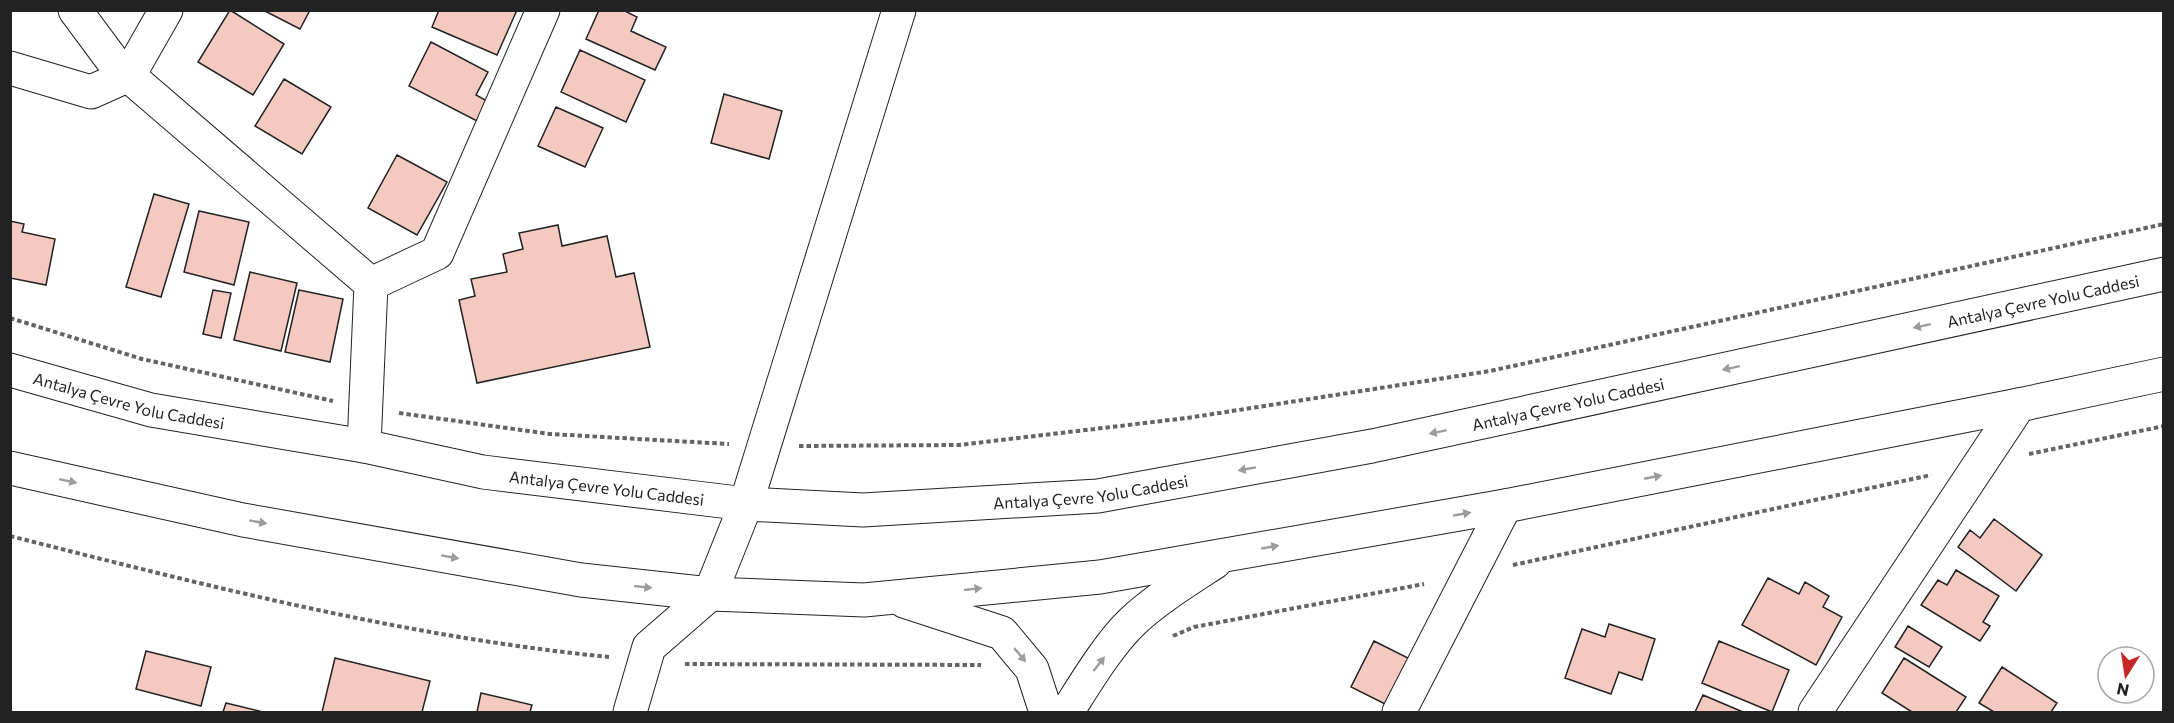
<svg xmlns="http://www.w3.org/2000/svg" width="2174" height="723" font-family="Commissioner,sans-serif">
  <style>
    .building { fill: #f3c9c0; stroke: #222; stroke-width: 1.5 }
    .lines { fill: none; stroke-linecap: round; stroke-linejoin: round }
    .minor-casing { stroke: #222; stroke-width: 35 }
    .highway-casing { stroke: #222; stroke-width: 35 }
    .path { stroke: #646464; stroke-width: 4; stroke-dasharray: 4.5 3; stroke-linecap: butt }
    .minor { stroke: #fff; stroke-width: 33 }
    .highway { stroke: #fff; stroke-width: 33 }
    .oneway { fill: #9c9c9c }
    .labels { text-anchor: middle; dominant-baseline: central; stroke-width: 4.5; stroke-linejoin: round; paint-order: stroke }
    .street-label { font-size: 16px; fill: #222; stroke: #fff }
  </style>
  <rect width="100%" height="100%" fill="#fff"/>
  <path class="building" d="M230,10L284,44L253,95L198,62Z
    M263,10H310L300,29Z
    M439,10H517L497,55L432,27Z
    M599,10H623L637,17L631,31L666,47L655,70L586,39Z
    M431,42L488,72L476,95L487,101L477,121L409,86Z
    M580,50L645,80L626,122L561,92Z
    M284,79L331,107L302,154L255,126Z
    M724,94L782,111L769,159L711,143Z
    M556,107L603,128L585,167L538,146Z
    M397,155L447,182L417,235L368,208Z
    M154,194L189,204L161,297L126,287Z
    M199,211L249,222L234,285L184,272Z
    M10,221L24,224L22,232L55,239L46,285L10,278Z
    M558,225L562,246L607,236L616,277L634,273L650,347L477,383L459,300L475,296L471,279L507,272L503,254L523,249L519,233Z
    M250,272L297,283L281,351L234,340Z
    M213,290L231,293L221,338L203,334Z
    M299,290L343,299L330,362L285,352Z
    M1994,519L2042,555L2016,591L1958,547L1970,530L1980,538Z
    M1956,570L1999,596L1983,622L1990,626L1980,641L1921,605L1938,580L1947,585Z
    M1768,578L1799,594L1805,582L1829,596L1823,607L1842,617L1816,665L1742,625Z
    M1609,624L1655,639L1642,680L1619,672L1611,694L1565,678L1582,629L1605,637Z
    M1908,626L1942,647L1929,667L1895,647Z
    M1374,641L1418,663L1395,709L1351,687Z
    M1719,641L1789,670L1772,712L1702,683Z
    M146,651L211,667L201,706L136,689Z
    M335,658L430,681L422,712H322Z
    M1904,658L1966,697L1956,712H1912L1882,693Z
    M2002,667L2057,703L2051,712H1994L1979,703Z
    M481,693L532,705L530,712H477Z
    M1703,695L1743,712H1695Z
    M226,703L263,712H223Z"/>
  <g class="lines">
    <g class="minor-casing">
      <path id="minor" d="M75,10L115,64L371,284L364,446
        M10,68L91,92L129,75L166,10
        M371,284L437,253L543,10
        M630,712L649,647L710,594L746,504L899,10
        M1399,712L1505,506
        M1815,712L2019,405"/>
    </g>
    <g class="highway-casing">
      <g id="highway">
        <path id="s1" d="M10,370L151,410L364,446L483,472L746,504L863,510L1098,496L1372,446L2164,274"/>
        <path d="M10,468L243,520L581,580L710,594L864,600L1100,577L1505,506L2019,405L2164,374"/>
        <path d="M904,601L1002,633L1032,669L1046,712"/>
        <path d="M1067,712C1085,684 1108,645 1132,622C1155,600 1189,579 1215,562"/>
      </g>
    </g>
    <path class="path" d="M10,318L142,359L333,401
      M399,413L550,434L729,444
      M799,446L959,445L1187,418L1490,371L2164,224
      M2029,454L2164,426
      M10,536C208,586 406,637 609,657
      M1513,565L1931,475
      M1173,636L1194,627L1424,584
      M685,664L981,665"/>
    <use href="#minor" class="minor"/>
    <use href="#highway" class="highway"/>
  </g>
  <defs><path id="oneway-solid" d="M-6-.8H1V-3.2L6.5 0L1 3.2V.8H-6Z" transform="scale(1.5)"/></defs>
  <g class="oneway">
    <use href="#oneway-solid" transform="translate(1922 326) rotate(168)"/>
    <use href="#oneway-solid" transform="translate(1731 368) rotate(168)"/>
    <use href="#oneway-solid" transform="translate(1438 432) rotate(168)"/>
    <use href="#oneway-solid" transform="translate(1247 469) rotate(170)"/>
    <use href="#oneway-solid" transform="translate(1653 477) rotate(-11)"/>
    <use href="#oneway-solid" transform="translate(68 481) rotate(12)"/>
    <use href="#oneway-solid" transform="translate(1462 514) rotate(-10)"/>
    <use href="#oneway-solid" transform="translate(258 522) rotate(10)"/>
    <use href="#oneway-solid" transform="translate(1270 547) rotate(-10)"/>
    <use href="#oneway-solid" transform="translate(450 557) rotate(10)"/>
    <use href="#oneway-solid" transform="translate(643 587) rotate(6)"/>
    <use href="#oneway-solid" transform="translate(973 589) rotate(-6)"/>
    <use href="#oneway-solid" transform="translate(1020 655) rotate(50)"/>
    <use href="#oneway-solid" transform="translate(1099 664) rotate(-52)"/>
  </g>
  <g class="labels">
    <g class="street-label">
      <text stroke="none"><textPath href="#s1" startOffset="2067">Antalya Çevre Yolu Caddesi</textPath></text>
      <text stroke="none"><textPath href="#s1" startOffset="123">Antalya Çevre Yolu Caddesi</textPath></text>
      <text stroke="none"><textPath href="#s1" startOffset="1581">Antalya Çevre Yolu Caddesi</textPath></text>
      <text stroke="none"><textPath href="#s1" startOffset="609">Antalya Çevre Yolu Caddesi</textPath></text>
      <text stroke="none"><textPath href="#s1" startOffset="1095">Antalya Çevre Yolu Caddesi</textPath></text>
    </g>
  </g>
  <rect width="2174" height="723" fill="none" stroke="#222222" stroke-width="24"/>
  <g transform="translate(2126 675) rotate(192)"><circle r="28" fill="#ffffff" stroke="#a7a7a7" stroke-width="1.5"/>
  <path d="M0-4.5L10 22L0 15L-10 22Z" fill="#c62828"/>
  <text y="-9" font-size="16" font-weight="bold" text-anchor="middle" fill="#222222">N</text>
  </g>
</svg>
